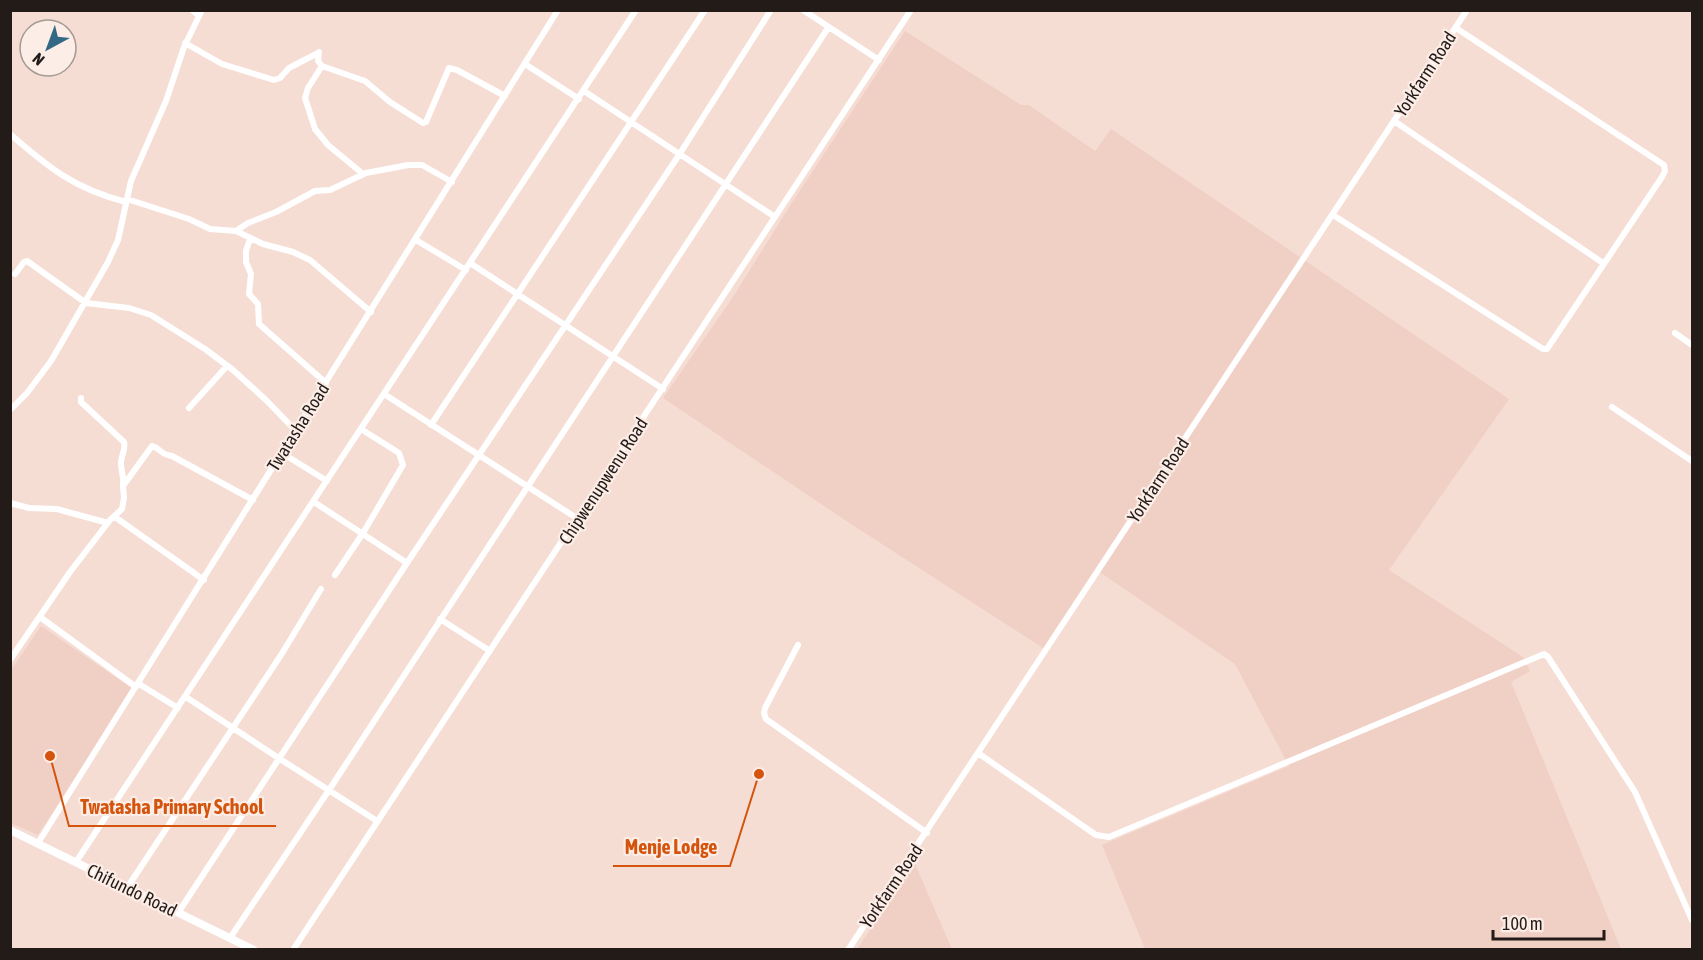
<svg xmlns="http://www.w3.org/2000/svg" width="1703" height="960" font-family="'Asap Condensed',sans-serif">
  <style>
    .built { fill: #f0cfc4 }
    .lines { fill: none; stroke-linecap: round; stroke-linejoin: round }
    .minor { stroke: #fff; stroke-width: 6 }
    .tertiary { stroke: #fff; stroke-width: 8 }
    .labels { text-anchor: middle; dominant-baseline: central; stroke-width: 4.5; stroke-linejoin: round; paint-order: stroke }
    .street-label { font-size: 18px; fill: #231b18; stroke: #fcede7 }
    .leader { fill: none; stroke: #d4530d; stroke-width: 2 }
    .callout-dot { fill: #d4530d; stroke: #fcede7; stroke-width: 2 }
    .callout-label { font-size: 20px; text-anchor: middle; font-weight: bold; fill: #d4530d; stroke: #fcede7; stroke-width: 4.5; stroke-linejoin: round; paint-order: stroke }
  </style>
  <rect width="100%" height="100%" fill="#f6ddd4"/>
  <path class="built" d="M905,31L1021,105H1029L1095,151L1111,129L1509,399L1389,570L1523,657L1530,671L1511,682L1621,949H1145L1102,845L1289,766L1235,664L1098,571L1046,650L851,524L663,398L731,300L795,198Z
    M41,626L133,689L38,835L11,823V670Z
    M915,864L952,949H857Z"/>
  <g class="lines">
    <path class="minor" d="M192,10L199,16
      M803,10L879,60
      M185,43L222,64L274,80L280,78L289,68L318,53
      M319,52L318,61L322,66L365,81L390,102L423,123L426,122L449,68L457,70L505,96
      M525,64L579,99
      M322,66L308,88L305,98L315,129L328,145L363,174
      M584,91L775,217
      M1394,121L1603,263
      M10,134C49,168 75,189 126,202
      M127,199L189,219L210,229L236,231L263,244L293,252L310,260L371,312
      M1333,215L1543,349H1547L1662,177L1665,171L1664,165L1456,28
      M236,231L248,223L276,212L315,191L330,190L366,173L408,165H422L452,182
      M250,239L246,251V262L251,274L249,294L258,304L259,324L326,383
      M416,240L466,270
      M470,263L663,389
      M15,274L24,262L27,261L86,303L129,308L151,315L205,349L233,370L266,400L295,430
      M1675,333L1692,345
      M384,394L578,519
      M81,398V402L124,442C126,450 121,455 121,463C121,471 124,477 123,485
      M1612,407L1692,461
      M189,408L227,366
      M10,410L27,393L51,361L108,262L118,240L131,181L166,101L184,47L202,10
      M431,425L705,10
      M282,453L327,481
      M314,502L407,563
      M10,503L29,508L57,509L108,523
      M115,517L204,580
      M335,575L363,533L403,465L399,453L361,429
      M40,617L136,687
      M440,619L490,651
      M798,645L765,708L764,713L766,719L927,833
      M10,660L70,572L110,520L122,509L124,498L123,486L152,446C160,448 161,455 172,456L253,500
      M139,684L178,708
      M186,697L280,759L377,821
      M978,753L1096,835L1109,837L1544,654L1548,657L1635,792L1692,920
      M38,843L558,10
      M76,862L636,10
      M127,888L281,655L321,589
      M178,913L407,563L679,155L771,10
      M230,938L329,790L828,28
      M293,950L911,10
      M848,950L1467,10"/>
    <path class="tertiary" d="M10,830L254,950"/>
  </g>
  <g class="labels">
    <g class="street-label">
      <text transform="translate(1425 74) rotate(-57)">Yorkfarm Road</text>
      <text transform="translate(298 427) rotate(-58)">Twatasha Road</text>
      <text transform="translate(1158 480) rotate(-57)">Yorkfarm Road</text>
      <text transform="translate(603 481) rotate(-57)">Chipwenupwenu Road</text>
      <text transform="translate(891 886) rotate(-56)">Yorkfarm Road</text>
      <text transform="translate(132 890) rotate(26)">Chifundo Road</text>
    </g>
  </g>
  <path class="leader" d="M50 756L69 826H276M759 774L730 866H613"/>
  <g class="callout-dot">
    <circle cx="50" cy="756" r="6"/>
    <circle cx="759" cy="774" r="6"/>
  </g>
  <g class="callout-label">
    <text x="172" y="814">Twatasha Primary School</text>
    <text x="671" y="854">Menje Lodge</text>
  </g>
  <rect width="1703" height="960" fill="none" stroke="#231b18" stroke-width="24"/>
  <g transform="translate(48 48) rotate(221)"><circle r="28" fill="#fcede7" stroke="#a59994" stroke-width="1.5"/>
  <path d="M0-4.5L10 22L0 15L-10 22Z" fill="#346985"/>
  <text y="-9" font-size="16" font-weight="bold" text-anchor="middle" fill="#231b18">N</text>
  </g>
  <path d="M1493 930v9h111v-9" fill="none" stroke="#231b18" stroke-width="3"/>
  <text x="1502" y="930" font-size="18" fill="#231b18" stroke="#fcede7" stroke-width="4.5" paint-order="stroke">100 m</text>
</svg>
